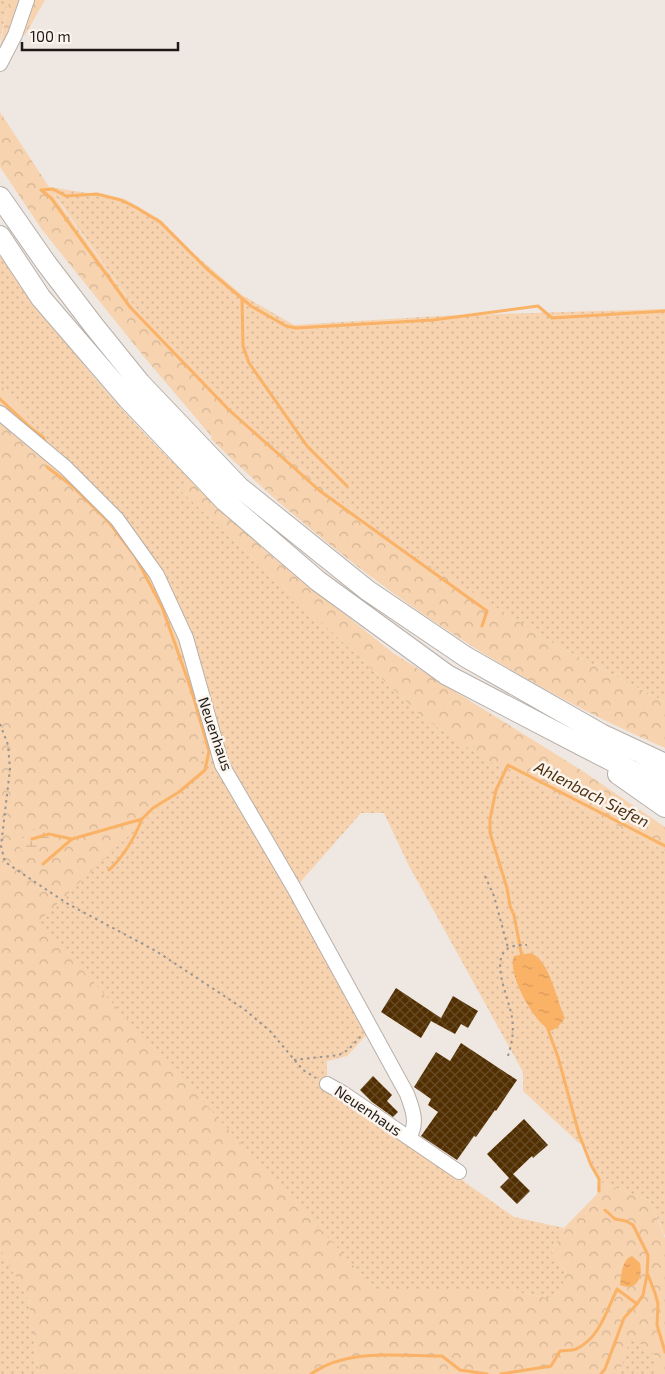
<svg xmlns="http://www.w3.org/2000/svg" width="665" height="1374" viewBox="0 0 665 1374" font-family="'Exo 2',sans-serif">
<defs>
<pattern id="grass-dots" width="8" height="8" patternUnits="userSpaceOnUse" patternTransform="scale(1.25)"><rect width="8" height="8" fill="#f7d3af"/><path d="M2 2h.1M6 6h.1" fill="none" stroke="#d3b596" stroke-width="1.8" stroke-linecap="round"/></pattern>
<pattern id="forest-crowns" width="20" height="18" patternUnits="userSpaceOnUse" patternTransform="scale(1.25)"><rect width="20" height="18" fill="#f7d3af"/><path d="M2 6a3 3 0 1 1 6 0M12 15a3 3 0 1 1 6 0" fill="none" stroke="#d3b596"/></pattern>
<pattern id="wetland-marsh" width="20" height="14" patternUnits="userSpaceOnUse" patternTransform="scale(1.25)"><rect width="20" height="14" fill="#f7d3af"/><path d="M1 5h8M5 5V1M11 12h8M15 12V8" fill="none" stroke="#d3b596"/></pattern>
<pattern id="water-ripples" width="26" height="14" patternUnits="userSpaceOnUse" patternTransform="scale(1.25)"><rect width="26" height="14" fill="#fab267"/><path d="M2 4q2-2 4 0t4 0M15 11q2-2 4 0t4 0" fill="none" stroke="#d69859"/></pattern>
<pattern id="building-cross-hatch" width="8" height="8" patternUnits="userSpaceOnUse" patternTransform="scale(1.25)"><rect width="8" height="8" fill="#522f01"/><path d="M0 0l8 8M0 8l8-8" fill="none" stroke="#674b26"/></pattern>
</defs>
<rect width="100%" height="100%" fill="#efe7e1"/>
<!-- grass -->
<path fill="url(#grass-dots)" d="M0,0H9L0,41Z
M49,187L125,199L161,220L192,252L242,295L294,325L438,316L665,309V702L556,645L385,538L248,425L154,334Z
M0,256C41,312 83,367 130,418C149,439 169,458 189,478L179,489L425,719L487,760L665,851V1236L650,1201L598,1181L586,1147L579,1143L523,1091V1072L408,864L384,813H361L295,888L372,1029L347,1056L327,1061V1084L409,1138L466,1183L514,1217L564,1228L552,1252L566,1272L562,1289L551,1299L513,1291H377L37,922L200,767L143,565L0,383Z
M0,1248L28,1299L39,1374H0Z
M630,1336L654,1354L658,1374H619Z"/>
<!-- forest -->
<path fill="url(#forest-crowns)" d="M9,0H23L7,43L0,47Z
M31,0H45L25,35L19,32Z
M0,112L64,210L154,334L248,425L384,537L556,645L665,702V748C496,675 342,568 211,439L212,437L145,358L43,231L0,167Z
M0,383L143,565L167,608L194,682L204,723L201,767L38,922L377,1291H513L551,1299L562,1289L566,1272L552,1252L564,1228L597,1194L598,1181L650,1201L665,1238V1374H658L654,1354L631,1337L619,1374H39L28,1299L0,1248Z
M189,478L267,552L393,653L581,770L665,827V851L487,760L425,719L179,489Z"/>
<!-- wetland -->
<path fill="url(#wetland-marsh)" d="M32,829L56,831L53,842L25,854L16,843Z"/>
<!-- water -->
<path fill="url(#water-ripples)" d="M531,953C550,961 556,999 565,1018L557,1028L550,1031C546,1027 539,1022 536,1017C526,1004 508,972 514,956Z
M632,1256L640,1263C643,1277 637,1292 620,1285C621,1276 622,1259 632,1256Z"/>
<g fill="none" stroke-linecap="round" stroke-linejoin="round">
<!-- stream -->
<path stroke="#fab267" stroke-width="3" d="M41,190L53,189L66,196L97,194L121,200L137,208L160,222L207,269L251,306L286,326L296,328L433,320L538,306L552,318L665,311
M41,190L51,198L130,307L229,410L320,491L487,611L482,626
M242,299L243,346L249,363L307,446L347,486
M0,399L31,428L43,437L47,445
M32,839L49,834L72,839L142,819L153,808L179,792L205,770L209,751L192,692L162,607L135,556L108,521L71,485L47,467
M43,864L72,839
M109,870C124,856 134,839 142,819
M522,957L514,915L510,906L507,888L490,833V819L496,790L508,765L665,846
M546,1024L558,1057L579,1134L591,1165L599,1179V1191
M648,1275L655,1293L658,1304L657,1325L665,1352
M311,1374C347,1348 400,1356 442,1356L460,1370L487,1374
M501,1374L551,1366L560,1351C565,1350 571,1351 576,1349C599,1339 607,1310 617,1289L637,1304L643,1295L647,1275L648,1255L633,1225L626,1221L615,1219L605,1210
M601,1374L605,1369L624,1318L637,1304"/>
</g>
<!-- building -->
<path fill="url(#building-cross-hatch)" d="M396,988L441,1018L453,996L478,1011L468,1028L461,1024L455,1034L431,1021L421,1038L381,1012Z
M461,1043L517,1080L496,1111L495,1110L476,1137L474,1136L457,1160L421,1136L438,1112L428,1105L431,1099L414,1087L436,1052L450,1061Z
M373,1076L392,1095L387,1101L398,1112L393,1117L372,1102L360,1090Z
M524,1119L548,1145L533,1158L532,1156L509,1178L487,1154Z
M513,1174L530,1191L517,1204L500,1187Z"/>
<g fill="none" stroke-linecap="round" stroke-linejoin="round">
<defs>
<path id="minor" d="M0,64L15,35L27,0
M0,413L65,467L117,519L157,575L186,638L222,765L294,888L407,1094C413,1110 418,1123 409,1138L459,1172
M327,1084L343,1093L409,1138"/>
<path id="highway" d="M0,197L46,263L94,326L140,383L239,487L367,590L466,657L601,734L665,764
M0,236L41,298L128,399L225,501L318,581L447,675L581,745L630,770L665,785
M618,774L665,807"/>
</defs>
<!-- minor casing -->
<use href="#minor" stroke="#b7b0aa" stroke-width="16"/>
<!-- highway casing -->
<use href="#highway" stroke="#b7b0aa" stroke-width="22"/>
<!-- path -->
<path stroke="#9b9591" stroke-width="2" stroke-dasharray="2.5 4" stroke-linecap="butt" d="M0,724L8,745L10,769L1,846L5,862L68,904L156,951L244,1009L270,1031L303,1070L316,1078
M485,876L494,896L508,948
M508,1056C512,1043 514,1031 512,1018C510,1000 487,956 511,947C516,945 522,945 527,945
M294,1060L339,1055L348,1050L361,1036"/>
<!-- minor -->
<use href="#minor" stroke="#fff" stroke-width="14"/>
<!-- highway -->
<use href="#highway" stroke="#fff" stroke-width="20"/>
</g>
<g text-anchor="middle" stroke-width="5" stroke-linejoin="round" paint-order="stroke">
<!-- street labels -->
<g font-size="15" fill="#1d1a18" stroke="#fcf5ee">
<text transform="translate(215 734) rotate(71)" y="5">Neuenhaus</text>
<text transform="translate(368 1111) rotate(34)" y="5">Neuenhaus</text>
</g>
<!-- water labels -->
<g font-size="16" font-style="italic" fill="#4b2f0e" stroke="#fcf5ee">
<text transform="translate(592 794) rotate(27)" y="6">Ahlenbach Siefen</text>
</g>
</g>
<!-- scale -->
<path d="M22 42v8h156v-8" fill="none" stroke="#1d1a18" stroke-width="2.5"/>
<text x="30" y="42" font-size="15" fill="#1d1a18" stroke="#fcf5ee" stroke-width="4" paint-order="stroke">100 m</text>
</svg>
